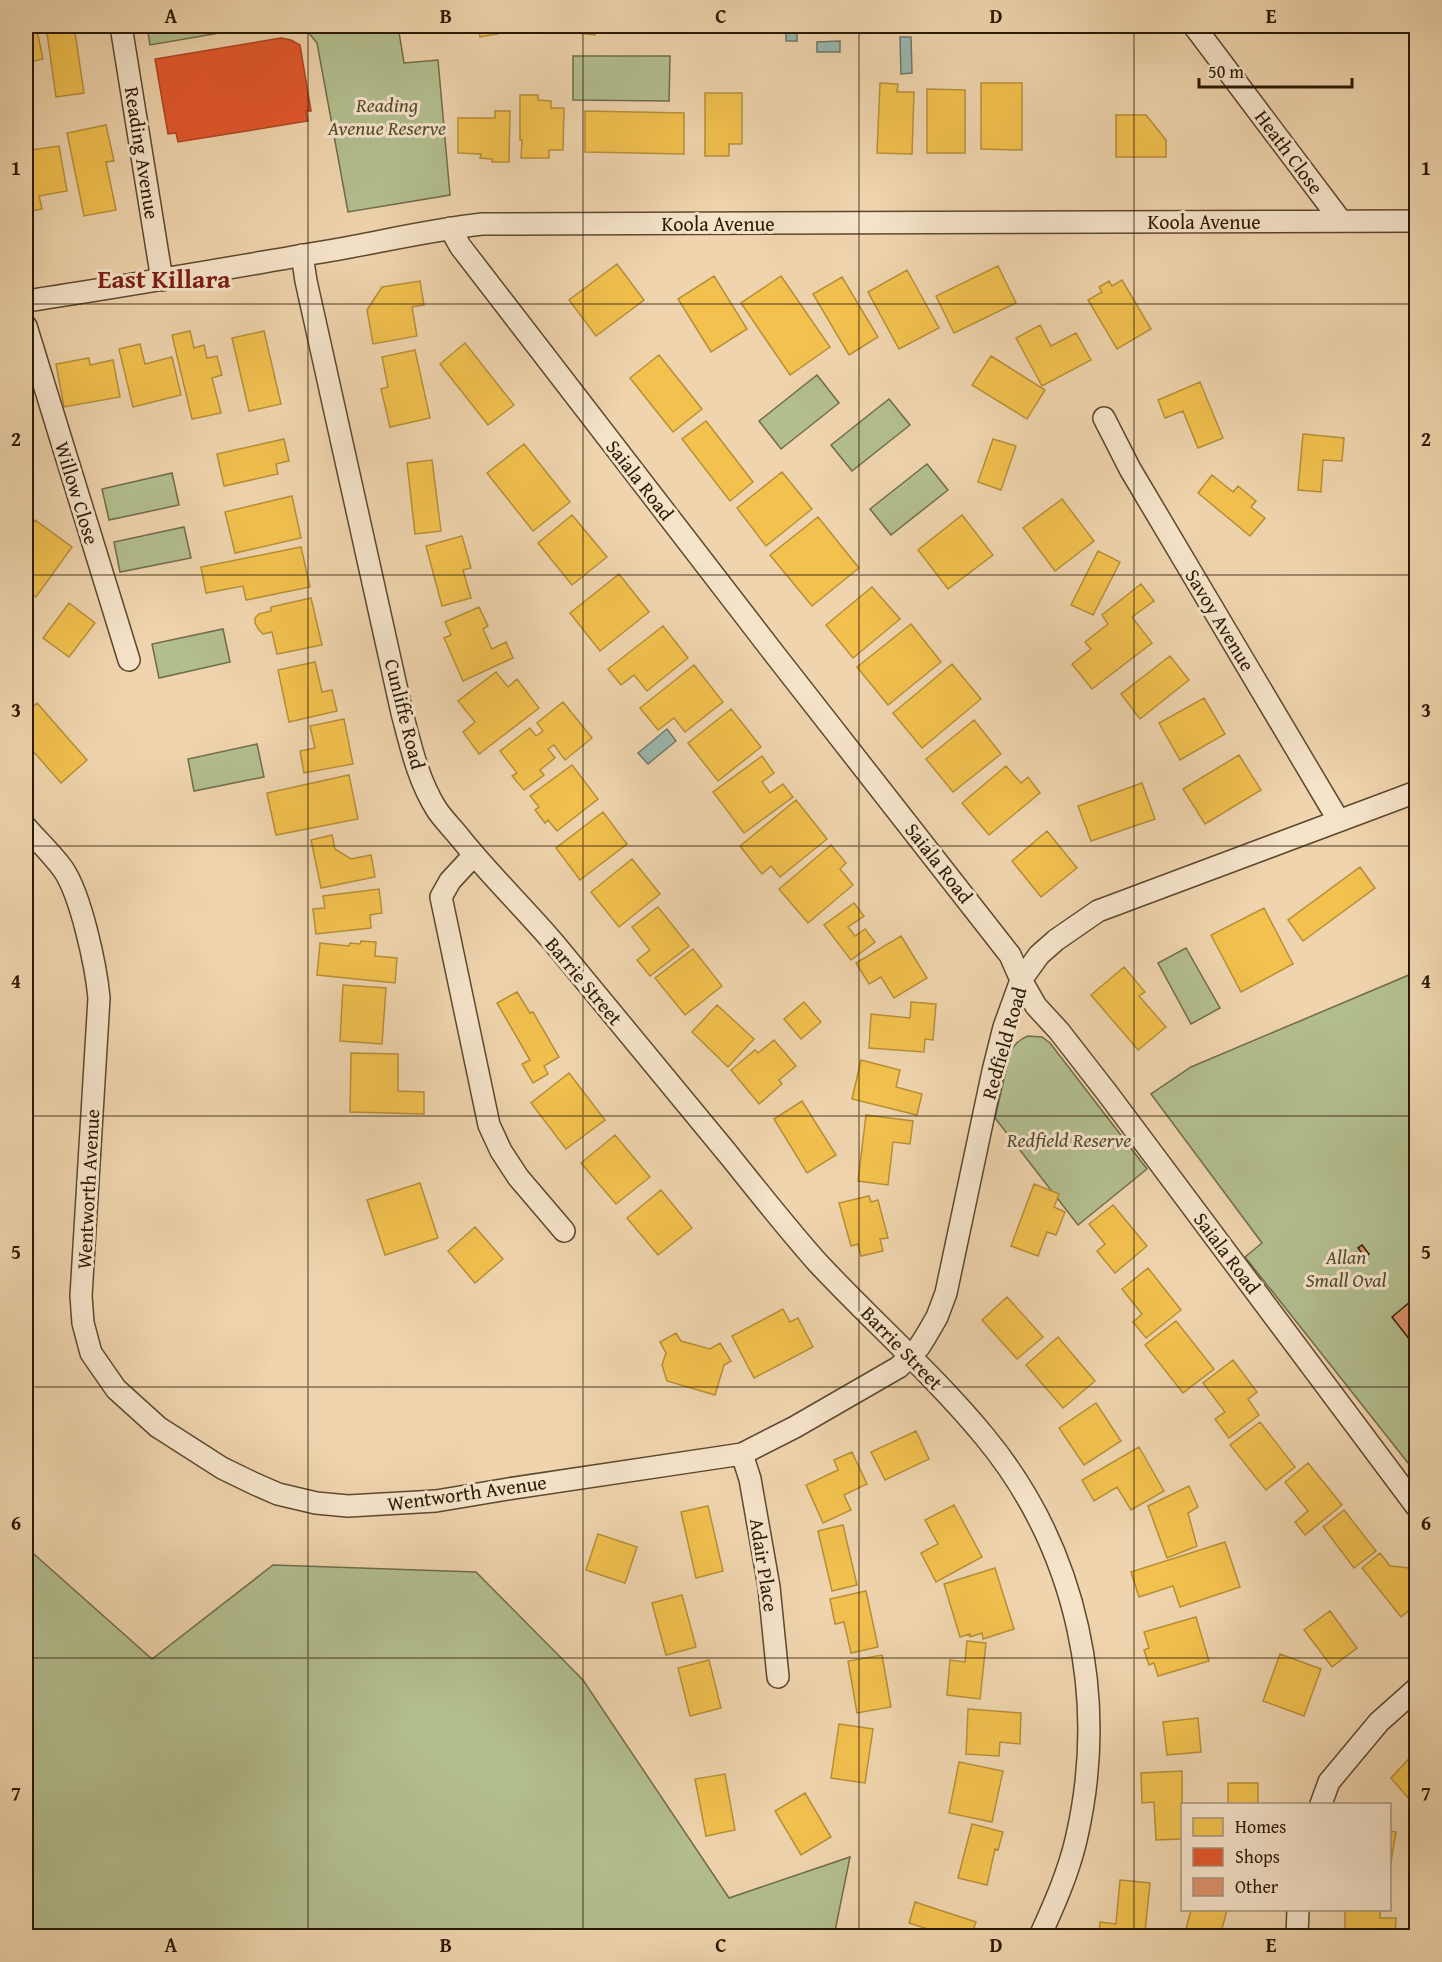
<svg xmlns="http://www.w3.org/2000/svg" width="1442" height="1962" viewBox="0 0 1442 1962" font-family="'Gentium Book Plus',serif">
<rect width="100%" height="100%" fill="#efd4ad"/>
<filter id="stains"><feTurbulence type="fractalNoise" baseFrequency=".00333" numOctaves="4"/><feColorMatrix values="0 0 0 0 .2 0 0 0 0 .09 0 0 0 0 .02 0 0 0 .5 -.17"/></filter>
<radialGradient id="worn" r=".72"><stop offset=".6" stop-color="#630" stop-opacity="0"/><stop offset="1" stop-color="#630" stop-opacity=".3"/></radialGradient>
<!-- green -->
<path fill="#b3be8f" stroke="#706c49" stroke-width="1.5" d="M147,26H260L150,45Z
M299,26H398L404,63L438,60L450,195L348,212L317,43L304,27Z
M573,56H670L669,101L573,100Z
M817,375L839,403L781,449L759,421Z
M889,399L910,425L852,471L831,445Z
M927,464L948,490L891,535L870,509Z
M172,473L179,505L109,520L102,489Z
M184,527L191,558L120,572L114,542Z
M223,629L230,662L159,678L152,644Z
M257,744L264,777L194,791L188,759Z
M1186,948L1220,1008L1191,1024L1158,963Z
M1416,972V1473L1245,1257L1262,1243L1151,1094L1191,1067Z
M1028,1036L1042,1037L1050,1043L1147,1169L1078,1225L995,1118L1010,1053C1014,1045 1018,1040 1028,1036Z
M26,1547L152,1659L273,1565L476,1572L583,1680L729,1898L850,1857L834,1936H26Z"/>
<!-- water -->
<path fill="#9ab7af" stroke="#6e786a" stroke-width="1.5" d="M786,26H797V41H786Z
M900,37H911L912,73L901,74Z
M840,41V52H817V42Z
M667,729L676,741L648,764L638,753Z"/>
<!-- homes -->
<path fill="#f2c14e" stroke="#b78f38" stroke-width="1.5" d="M26,26H36L43,59L26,63Z
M46,26H74L84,93L56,97Z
M478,26H497L498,34L480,37Z
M558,26H596L595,35L557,31Z
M621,26H677V33L621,31Z
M880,83L898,84L897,92H914L912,154L877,153Z
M981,83H1022V150L981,149Z
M927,89L965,90V153H927Z
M705,93H742V144H729V156H705Z
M520,95H538V100L551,101V108H564L563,150H549V158H521L522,140H520Z
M495,111H510L509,162H492V159L480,158L481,154L458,153V118H495Z
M585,111L684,113V154L585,152Z
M1116,115H1146L1166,140V157H1116Z
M106,125L114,161L106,162L116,210L84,216L67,133Z
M26,145H30L31,150L59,146L67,191L39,196L42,209L26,212Z
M617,264L644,300L596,336L569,300Z
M998,266L1016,303L954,333L936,296Z
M907,270L939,328L899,349L868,292Z
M714,276L747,329L711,352L678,299Z
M781,276L830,347L790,375L741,303Z
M842,277L878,337L849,355L813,294Z
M1122,280L1151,329L1117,349L1088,300L1102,292L1099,287L1109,281L1112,286Z
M420,281L424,305L412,307L417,336L373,344L367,310L382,287Z
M1040,325L1051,346L1076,333L1091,360L1042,386L1016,338Z
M190,331L194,348L204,345L207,358L217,356L222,375L212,378L221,413L192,419L172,335Z
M264,331L281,404L249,411L232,338Z
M465,343L514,405L488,425L440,364Z
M140,344L145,364L172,357L181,395L133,407L119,349Z
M415,350L430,418L390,427L381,389L388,387L382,357Z
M659,355L702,409L673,432L630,378Z
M991,356L1045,390L1027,419L972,385Z
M89,358L90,365L113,360L120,397L64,407L56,364Z
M30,360L38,385L26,389V361Z
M1200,382L1223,438L1198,448L1183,411L1165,418L1158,400Z
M706,421L753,482L730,501L682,439Z
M1303,434L1344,438L1342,461L1323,460L1321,492L1298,490Z
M284,439L289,461L276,464L278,474L224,486L217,454Z
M993,439L1016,446L1001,490L978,482Z
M524,444L570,502L533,531L487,473Z
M432,460L441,531L415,534L407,463Z
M782,472L812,509L766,546L737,508Z
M1212,475L1233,492L1238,486L1256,501L1251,507L1265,518L1250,536L1198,493Z
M292,496L301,538L235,553L225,512Z
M1062,499L1094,541L1055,571L1023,528Z
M572,515L607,557L572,585L538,543Z
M962,515L993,555L948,589L918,550Z
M818,517L859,568L812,606L770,555Z
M35,520L72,547L36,597L26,589V534Z
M462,536L471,568L463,570L471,598L442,606L426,546Z
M301,547L310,587L246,600L243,586L206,593L201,567Z
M1098,551L1120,562L1093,615L1071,605Z
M619,574L649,612L600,651L570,613Z
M1141,584L1154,601L1132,617L1152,643L1092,689L1072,664L1091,649L1085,642L1108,624L1102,615Z
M872,587L900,619L853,658L826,625Z
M311,598L322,645L277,654L272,632L263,634L259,630L255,623V618L259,614L271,611V607Z
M69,603L95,623L69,657L43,638Z
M479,607L488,626L483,629L492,649L506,642L513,658L463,681L444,638L451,635L445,622Z
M911,624L941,662L888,705L857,667Z
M663,626L688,658L647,691L634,675L621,685L608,669Z
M1170,656L1189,680L1140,719L1121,694Z
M315,662L322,692L332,690L337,711L289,722L278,670Z
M952,664L981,699L922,748L893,713Z
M694,665L723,702L685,732L674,718L658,730L640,708Z
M496,672L508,687L517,679L539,708L479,754L463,732L475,722L458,701Z
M1204,698L1225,734L1180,760L1159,723Z
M563,702L592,738L565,760L554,745L548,749L555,758L540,770L544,775L524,790L512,776L517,773L500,751L530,728L536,736L543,731L537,723Z
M37,703L87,760L61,783L26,743V713Z
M731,709L761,747L718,781L688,743Z
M344,719L353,764L304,773L300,751L315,748L310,726Z
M974,720L1001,754L953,792L926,759Z
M1239,755L1261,790L1205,824L1183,789Z
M762,756L774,773L762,782L770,793L783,784L793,797L744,833L713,792Z
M572,765L598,799L557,831L548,820L545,823L535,810L539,807L530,796Z
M1006,766L1021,783L1028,777L1040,793L989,835L962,803Z
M349,775L358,819L276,835L267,793Z
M1142,783L1155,819L1091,841L1078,806Z
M796,800L827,839L780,877L771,866L762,874L740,846Z
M603,812L627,844L580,880L556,848Z
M1047,831L1077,868L1041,897L1012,861Z
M332,835L335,849L351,859L371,855L375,877L321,888L311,840Z
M831,845L846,863L840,869L853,885L808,923L779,889Z
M632,859L660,894L619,927L591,892Z
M1360,867L1375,888L1303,941L1288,920Z
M379,889L382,913L370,915L371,928L316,934L313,909L325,908L323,896Z
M854,903L864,916L848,927L855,936L865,929L875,942L851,960L824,925Z
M658,907L689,946L650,976L637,960L650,950L632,927Z
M1264,908L1293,964L1241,992L1211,935Z
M901,936L927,978L894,998L881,977L869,984L856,963Z
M361,941L376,942L375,956L397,958L395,983L317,975L320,943L349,946L350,943L360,944Z
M693,949L722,986L685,1015L655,978Z
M1124,967L1145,992L1139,996L1166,1027L1138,1050L1091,995Z
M343,985L386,988L382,1044L340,1041Z
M517,992L530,1013L533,1012L559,1057L544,1066L548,1074L533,1083L522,1064L530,1060L497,1003Z
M804,1002L821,1022L801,1039L784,1019Z
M911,1002L936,1004L933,1040L925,1039L924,1052L869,1048L871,1014L910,1018Z
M717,1005L754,1039L728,1067L692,1032Z
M774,1040L796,1066L779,1080L782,1084L759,1104L731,1070L755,1050L758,1053Z
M351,1053L398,1054V1091L424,1092V1114L350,1112Z
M861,1060L900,1070L896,1087L922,1094L917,1115L852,1099Z
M569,1073L605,1120L566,1149L531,1103Z
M802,1101L836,1155L807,1173L774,1119Z
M866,1115L913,1121L910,1144L893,1142L888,1185L858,1181Z
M615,1135L650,1177L616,1204L581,1163Z
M420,1183L438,1238L385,1255L367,1200Z
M1034,1184L1059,1194L1054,1207L1065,1212L1056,1235L1047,1232L1038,1256L1011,1246Z
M661,1190L692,1228L658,1255L627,1218Z
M869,1196L871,1202L878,1200L888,1238L880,1239L883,1251L861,1256L858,1244L851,1246L839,1203Z
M1113,1205L1147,1246L1115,1273L1097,1251L1105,1244L1089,1224Z
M475,1227L503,1259L475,1283L448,1251Z
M1148,1268L1181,1310L1146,1338L1133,1322L1142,1314L1122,1289Z
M1007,1297L1043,1337L1017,1359L982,1320Z
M783,1309L790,1322L798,1318L813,1347L754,1378L732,1336Z
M1176,1321L1214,1369L1183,1393L1145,1345Z
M676,1333L681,1341L710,1349L720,1343L731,1361L724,1365L715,1395L667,1381L662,1365L666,1353L660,1342Z
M1058,1337L1095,1381L1063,1408L1026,1365Z
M1233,1360L1257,1392L1248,1399L1259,1415L1229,1438L1215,1419L1225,1412L1203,1383Z
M1096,1403L1121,1441L1084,1465L1059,1428Z
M1260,1422L1295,1467L1266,1490L1230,1445Z
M916,1431L929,1459L885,1480L871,1452Z
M1139,1447L1164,1491L1131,1510L1117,1487L1094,1501L1082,1480Z
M852,1452L867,1484L844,1495L851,1510L823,1523L806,1485L838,1470L834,1460Z
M1308,1463L1342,1505L1305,1535L1295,1522L1308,1511L1285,1482Z
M1189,1486L1198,1507L1188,1513L1197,1546L1167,1558L1148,1506Z
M954,1505L982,1557L936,1582L921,1553L938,1544L925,1520Z
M708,1506L723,1571L696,1578L681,1512Z
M1344,1510L1376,1551L1354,1568L1323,1527Z
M843,1525L857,1585L832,1591L818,1531Z
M598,1534L637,1547L625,1583L586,1570Z
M1225,1542L1240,1587L1180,1607L1173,1586L1139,1597L1131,1572Z
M1380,1553L1390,1566L1410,1568L1416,1576V1605L1401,1617L1362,1568Z
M995,1568L1014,1629L983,1639L982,1633L970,1637V1634L960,1637L944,1584Z
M866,1591L878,1647L851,1653L844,1622L835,1624L830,1599Z
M682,1595L696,1647L666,1655L652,1603Z
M1330,1611L1357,1648L1332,1667L1304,1630Z
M1196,1617L1209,1661L1158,1676L1154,1663L1149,1665L1144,1650L1149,1648L1144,1632Z
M967,1641L986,1643L980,1699L947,1695L950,1660L965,1662Z
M1280,1654L1321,1669L1304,1716L1263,1701Z
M882,1655L891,1707L857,1713L848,1661Z
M709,1660L721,1708L690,1716L678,1668Z
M968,1709L1021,1713L1020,1744L1000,1742L999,1756L966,1754Z
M1198,1718L1201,1752L1167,1755L1163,1722Z
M839,1724L873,1729L865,1783L831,1778Z
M1416,1727V1743L1409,1733Z
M1416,1751V1805L1415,1806L1391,1778Z
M959,1762L1003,1771L992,1822L949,1813Z
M1182,1771V1839L1156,1840L1154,1802L1142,1803L1141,1773Z
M725,1774L735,1830L706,1836L695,1779Z
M1228,1783H1258V1804H1228Z
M805,1793L831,1837L801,1855L775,1811Z
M972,1824L1003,1832L998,1850L995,1849L987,1885L958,1878Z
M1390,1831L1396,1832L1390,1868Z
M1120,1880L1150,1883L1145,1932L1117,1929L1116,1936H1099L1100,1922L1116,1924Z
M915,1902L976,1922L971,1936H933L934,1931L909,1923Z
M1191,1910H1227L1220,1936L1186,1929Z
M1345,1910H1380V1918H1396L1395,1936H1345Z"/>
<!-- shops -->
<path fill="#e4572e" stroke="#ad4421" stroke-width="1.5" d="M281,38L291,40L300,45L311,111H306L308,121L178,142L176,133L168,134L155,59Z"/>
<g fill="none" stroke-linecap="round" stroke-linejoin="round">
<!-- stream -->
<path stroke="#6e786a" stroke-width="6" d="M26,1935V1936"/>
</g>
<!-- building -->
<path fill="#dc916b" stroke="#2c1903" stroke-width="1.5" d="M1362,1245L1369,1254L1365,1257L1358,1248Z
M1411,1301L1416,1308V1335L1410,1340L1392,1317Z"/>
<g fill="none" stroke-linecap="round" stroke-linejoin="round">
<defs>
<path id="minor" d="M121,26L162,280
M1194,26L1341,221
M450,228L460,246L776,656L1010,955L1021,980L1036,1006L1059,1031L1108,1094L1416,1506
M302,255L306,281L402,713C411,747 418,780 437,810C444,820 453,829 461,839C490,875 524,908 554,943C612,1014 670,1084 728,1154C757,1190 786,1227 817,1262C872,1321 934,1375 985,1437C1078,1550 1109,1699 1076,1840C1068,1874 1054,1905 1040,1936
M26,301C127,286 228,268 328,251C380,242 430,230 482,224L1416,221
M26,326L129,660
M1104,418L1130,469L1339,821
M26,827C38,841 52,854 63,869C81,895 96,966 99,998L81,1296L83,1323L91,1353L116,1389L158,1427L222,1468L255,1484L278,1494L316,1503L348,1506L436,1501L508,1489L742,1454L795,1427L899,1367L919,1347L926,1336L937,1317L946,1293L993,1071L1004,1027L1021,980L1039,955L1056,940L1098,911L1416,792
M474,855L450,881L441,897L489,1125L501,1151L518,1177L564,1231
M742,1454L750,1479L769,1587L778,1677
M1321,1804L1329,1782L1379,1722L1416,1689
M1297,1936L1298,1910"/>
</defs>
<!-- minor casing -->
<use href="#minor" stroke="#5d482e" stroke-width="24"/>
<!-- minor -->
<use href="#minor" stroke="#f5e3ca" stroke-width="21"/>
</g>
<!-- grid -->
<path fill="none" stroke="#2c1903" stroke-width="1.5" stroke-opacity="0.55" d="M308,26V1936M583,26V1936M859,26V1936M1134,26V1936M26,304H1416M26,575H1416M26,846H1416M26,1116H1416M26,1387H1416M26,1658H1416"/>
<g text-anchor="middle" stroke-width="6" stroke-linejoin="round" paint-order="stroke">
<!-- park labels -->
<g font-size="20" font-style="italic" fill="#544b2d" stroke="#f5e3ca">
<text x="387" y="112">Reading<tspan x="387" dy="23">Avenue Reserve</tspan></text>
<text x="1069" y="1147">Redfield Reserve</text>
<text x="1346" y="1264">Allan<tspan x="1346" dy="23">Small Oval</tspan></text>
</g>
<!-- street labels -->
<g font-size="20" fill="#2c1903" stroke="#f5e3ca">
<text transform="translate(1289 152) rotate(53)" y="7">Heath Close</text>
<text transform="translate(142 153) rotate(81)" y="7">Reading Avenue</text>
<text x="1204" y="229">Koola Avenue</text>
<text x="718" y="231">Koola Avenue</text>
<text transform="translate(640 480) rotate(52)" y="7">Saiala Road</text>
<text transform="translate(77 493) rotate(73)" y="7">Willow Close</text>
<text transform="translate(1220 620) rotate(59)" y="7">Savoy Avenue</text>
<text transform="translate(405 714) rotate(76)" y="7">Cunliffe Road</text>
<text transform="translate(939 863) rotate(52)" y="7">Saiala Road</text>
<text transform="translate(584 981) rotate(50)" y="7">Barrie Street</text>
<text transform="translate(1004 1043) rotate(-74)" y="7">Redfield Road</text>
<text transform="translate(88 1189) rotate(-87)" y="7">Wentworth Avenue</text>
<text transform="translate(1227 1253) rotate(53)" y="7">Saiala Road</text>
<text transform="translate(902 1348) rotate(46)" y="7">Barrie Street</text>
<text transform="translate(467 1493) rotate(-8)" y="7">Wentworth Avenue</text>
<text transform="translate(764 1565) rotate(81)" y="7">Adair Place</text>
</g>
<!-- district labels -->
<g font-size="26" font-weight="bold" fill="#7a1f14" stroke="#f5e3ca">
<text x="164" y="288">East Killara</text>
</g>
</g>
<!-- margin -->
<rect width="1442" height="1962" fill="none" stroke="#efd4ad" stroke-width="66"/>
<!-- legend -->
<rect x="1181" y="1803" width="210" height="108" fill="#f5e3ca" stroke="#a5927a" stroke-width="1.5"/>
<rect x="1193" y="1818" width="30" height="18" fill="#f2c14e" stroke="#a5927a" stroke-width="1.5"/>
<text x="1235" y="1833" font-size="18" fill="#2c1903">Homes</text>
<rect x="1193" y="1848" width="30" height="18" fill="#e4572e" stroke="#a5927a" stroke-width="1.5"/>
<text x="1235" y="1863" font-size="18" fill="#2c1903">Shops</text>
<rect x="1193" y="1878" width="30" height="18" fill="#dc916b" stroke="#a5927a" stroke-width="1.5"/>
<text x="1235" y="1893" font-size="18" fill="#2c1903">Other</text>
<!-- scale -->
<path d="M1199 78v9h153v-9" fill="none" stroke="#2c1903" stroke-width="3"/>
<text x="1208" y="78" font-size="18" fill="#2c1903" stroke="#f5e3ca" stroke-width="4.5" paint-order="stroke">50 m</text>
<rect x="33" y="33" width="1376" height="1896" fill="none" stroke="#2c1903" stroke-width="2"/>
<g font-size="20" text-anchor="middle" font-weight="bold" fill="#2c1903">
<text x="171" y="23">A</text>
<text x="446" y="23">B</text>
<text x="721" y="23">C</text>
<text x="996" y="23">D</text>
<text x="1271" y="23">E</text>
<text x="16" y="175">1</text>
<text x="1426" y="175">1</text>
<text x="16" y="446">2</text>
<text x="1426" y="446">2</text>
<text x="16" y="717">3</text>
<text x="1426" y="717">3</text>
<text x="16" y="988">4</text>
<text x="1426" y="988">4</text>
<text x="16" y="1259">5</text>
<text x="1426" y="1259">5</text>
<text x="16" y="1530">6</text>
<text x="1426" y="1530">6</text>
<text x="16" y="1800">7</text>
<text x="1426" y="1800">7</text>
<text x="171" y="1952">A</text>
<text x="446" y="1952">B</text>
<text x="721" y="1952">C</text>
<text x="996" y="1952">D</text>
<text x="1271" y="1952">E</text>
</g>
<rect width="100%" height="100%" filter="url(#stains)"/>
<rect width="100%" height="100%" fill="url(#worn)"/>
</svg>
